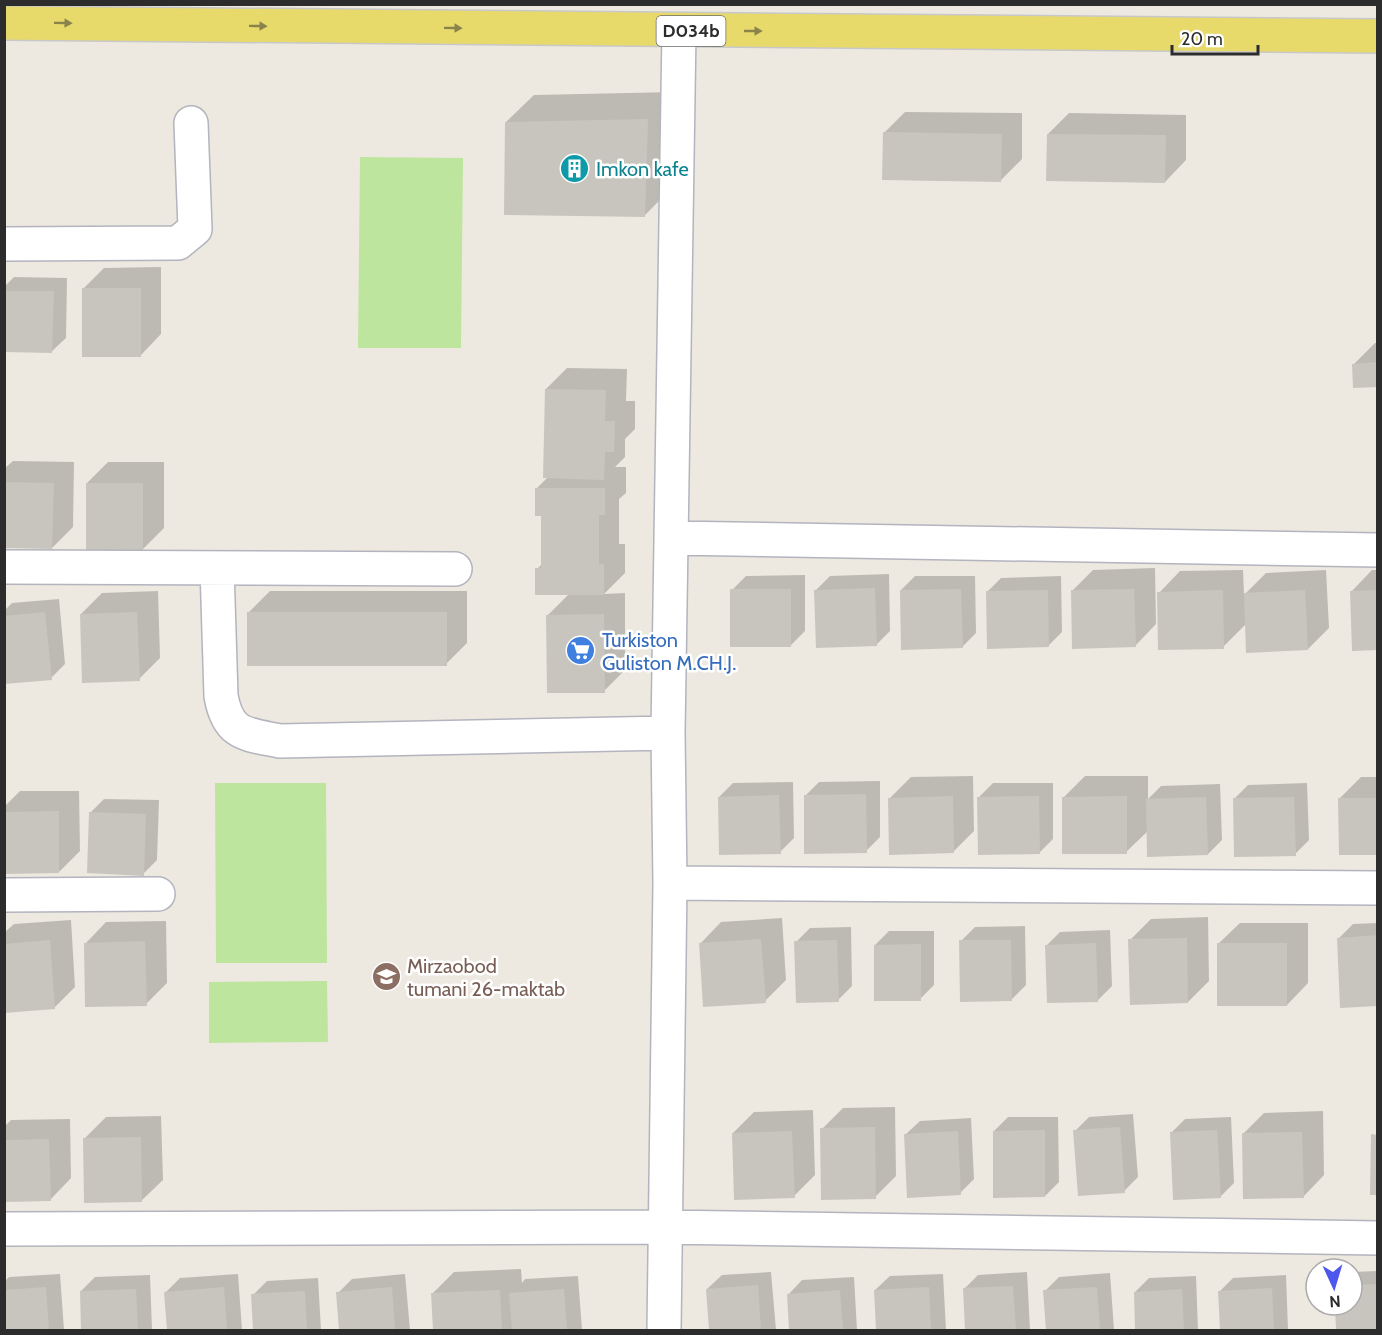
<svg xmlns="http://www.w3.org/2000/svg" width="1382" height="1335" viewBox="0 0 1382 1335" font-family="Cabin,sans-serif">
<rect width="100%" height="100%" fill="#ede9e0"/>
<!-- pitch -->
<path fill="#bde59d" d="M360,157L463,158L461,348H358Z
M215,783H326L327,963H216Z
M327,981L328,1042L209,1043V982Z"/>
<!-- shadow -->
<path fill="#0003" d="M675,92L672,188L644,216L506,122L534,95Z
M905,112L1022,113V159L1001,180L884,133Z
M1069,113L1186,115V160L1165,182L1048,134Z
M161,267V334L140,356L83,289L104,268Z
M14,277L67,278L66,338L51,352L4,351V287Z
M1375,343H1378V386L1354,364Z
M567,368L627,369L626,401H635V429L625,439V457L615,467H626V493L619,499V544H625V573L604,594L625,593V670L604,691L548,615L569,594L537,569L543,563V515L537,488L548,477L546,389Z
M13,461L74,462L73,527L52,548L4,547V469Z
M108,462H164V528L143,549L87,483Z
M1155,568L1156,624L1135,646L1072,591L1093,570Z
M1243,570L1244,595L1266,573L1326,570L1329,628L1308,649L1246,624L1223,647L1159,593L1180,571Z
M1372,570H1378V648L1351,592Z
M889,574L890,631L876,645L816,590L830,576Z
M805,575V631L791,645L732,590L746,576Z
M915,576H975L976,633L962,647L901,590Z
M1061,576L1062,632L1048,646L987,592L1001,578Z
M158,591L160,658L139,679L81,614L102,593Z
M270,591H467V643L446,664L249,612Z
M59,599L65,664L51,678L4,683V611L12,603Z
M973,776L974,831L953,852L890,798L911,777Z
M1085,776H1148V799L1161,786L1220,784L1222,840L1208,854L1148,831L1126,852L1064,797Z
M1361,777H1378V853L1340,798Z
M880,781V837L866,851L805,796L819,782Z
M793,782L794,838L780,852L719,797L733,783Z
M993,783H1053V839L1039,853L979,797Z
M1307,783L1309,840L1295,854L1234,799L1248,785Z
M20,791H79L80,851L59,872H4V807Z
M104,799L159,800L157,860L143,874L90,813Z
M1208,917L1209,981L1188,1002L1130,940L1151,919Z
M782,918L786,980L765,1001L700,944L721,922Z
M71,920L75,987L54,1008L4,1011V933L14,924Z
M166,921L167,983L146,1004L85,944L106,922Z
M1240,923H1308V983L1287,1005L1218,944Z
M1378,923V1004L1339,938L1353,924Z
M1025,926L1026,985L1012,999L961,941L975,927Z
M851,927L852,986L838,1000L796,942L810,928Z
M1110,930L1112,986L1098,1000L1046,946L1060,932Z
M889,931H934V985L920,999L875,945Z
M895,1107L896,1176L875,1197L822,1129L843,1108Z
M813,1110L815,1175L794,1196L733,1133L754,1112Z
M1323,1111L1324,1175L1303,1197L1243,1134L1264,1113Z
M1133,1114L1138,1177L1124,1191L1075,1131L1089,1117Z
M161,1116L163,1180L141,1201L85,1138L106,1117Z
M1008,1117H1058L1059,1182L1045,1196L994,1131Z
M1231,1117L1234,1183L1220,1197L1171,1133L1185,1119Z
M971,1118L974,1179L960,1193L905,1135L920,1121Z
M70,1119L71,1178L50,1200L4,1201V1127L11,1120Z
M521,1269L522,1283L525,1279L578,1276L582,1330H434L433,1293L454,1272Z
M1378,1271V1330H1337L1336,1305H1352V1272Z
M771,1272L776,1330H710L707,1289L722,1275Z
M1027,1272L1030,1330H967L964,1289L978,1275Z
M1110,1273L1114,1330H1047L1045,1291L1059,1277Z
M60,1274L64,1330H4V1282L9,1277Z
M238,1274L242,1330H168L166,1292L180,1278Z
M405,1274L410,1330H341L338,1293L352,1279Z
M943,1274L946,1330H877L875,1290L890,1276Z
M150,1275L152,1330H83L81,1291L95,1277Z
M1286,1275L1288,1330H1221L1219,1292L1233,1278Z
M1196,1276L1198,1330H1137L1135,1292L1149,1278Z
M854,1277L857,1330H791L788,1295L802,1280Z
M318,1278L321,1330H255L253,1295L267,1281Z"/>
<!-- building -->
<path fill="#c8c5bf" d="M648,119L645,217L504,215L505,122Z
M883,132L1002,134L1001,182L882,180Z
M1047,134L1166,135L1165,183L1046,181Z
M82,288H141V357H82Z
M4,291H54L52,353L4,352Z
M1378,362V387L1353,388L1352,364Z
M545,389L606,390L605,421H615L614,452H605L604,480L543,478Z
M4,482L54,483L52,549L4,548Z
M86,483H143V551H86Z
M535,488H605V515H599V564H604V595H535V568H541V516H535Z
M875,588L877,646L816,648L814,590Z
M730,589H791V647H730Z
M961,589L963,648L901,650L900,590Z
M1134,589L1136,647L1072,649L1071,590Z
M1048,590L1049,647L987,649L986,591Z
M1223,590L1224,649L1158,650L1157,592Z
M1305,590L1308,650L1246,653L1244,593Z
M1378,590V650L1352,651L1350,591Z
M45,612L52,680L4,684V616Z
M137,612L140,681L82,683L80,614Z
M247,612H447V666H247Z
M604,614L605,693H547L546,615Z
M866,794L867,853L804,854V795Z
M779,795L781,854L719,855L718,797Z
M953,796L954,853L889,855L888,798Z
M1039,796L1040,854L978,855L977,797Z
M1127,796V854H1062V797Z
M1206,797L1208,855L1147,857L1146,799Z
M1294,797L1296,856L1234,857L1233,798Z
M1338,798H1378V855H1339Z
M59,811V873L4,874V812Z
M89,812L146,814L144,876L87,873Z
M1378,935V1006L1340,1008L1337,938Z
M1187,938L1188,1003L1130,1005L1128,939Z
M761,939L766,1003L703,1007L699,943Z
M50,940L55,1009L4,1013V944Z
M837,940L839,1002L796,1003L794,941Z
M959,940H1011L1012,1001L960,1002Z
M145,941L147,1006L85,1007L84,943Z
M1096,943L1098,1002L1047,1003L1045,945Z
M1217,943H1287V1006H1217Z
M921,944V1001H874V945Z
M875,1127L876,1199L821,1200L820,1128Z
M1120,1127L1125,1193L1078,1196L1073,1130Z
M1045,1130V1197L993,1198V1131Z
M1217,1130L1221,1198L1173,1200L1170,1132Z
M792,1131L795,1198L734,1200L732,1133Z
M958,1131L961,1195L907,1198L904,1134Z
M1302,1132L1304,1198L1243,1199L1242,1133Z
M1371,1134L1378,1135V1195H1370Z
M141,1137L142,1202L84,1203L83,1138Z
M49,1139L51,1201L4,1202V1140Z
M1378,1284V1330H1336L1335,1305H1352V1285Z
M758,1285L761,1330H709L706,1289Z
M1013,1286L1016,1330H965L963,1288Z
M46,1287L49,1330H4V1290Z
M224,1287L227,1330H167L164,1292Z
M392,1287L395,1330H339L336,1292Z
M929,1287L931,1330H876L874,1290Z
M1097,1287L1100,1330H1046L1043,1290Z
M1272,1288L1274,1330H1220L1218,1291Z
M136,1289L138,1330H81L80,1291Z
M564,1289L567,1330H512L509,1293Z
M1182,1289L1184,1330H1135L1134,1292Z
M500,1290L502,1330H433L431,1293Z
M840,1290L843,1330H789L787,1294Z
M305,1291L307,1330H253L251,1294Z"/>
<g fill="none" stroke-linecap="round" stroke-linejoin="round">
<defs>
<path id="minor" d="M4,244L178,243L195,229L191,123
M672,538L1378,550
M4,567L455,569
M217,568L221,696C228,735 245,734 280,741L668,733
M670,883L1378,888
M4,895L158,894
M4,1229L664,1227L1378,1238
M664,1330L670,883L668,733L679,31"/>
<path id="major" d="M4,23L1378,36"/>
</defs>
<!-- minor casing -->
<use href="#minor" stroke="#b3b4be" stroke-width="36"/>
<!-- major casing -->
<use href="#major" stroke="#c8c8c8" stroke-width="36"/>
<!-- minor -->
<use href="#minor" stroke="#fff" stroke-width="33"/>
<!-- major -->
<use href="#major" stroke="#e7da6b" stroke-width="33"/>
</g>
<!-- one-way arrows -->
<defs><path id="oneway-solid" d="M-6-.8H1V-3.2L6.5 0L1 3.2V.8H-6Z" transform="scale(1.5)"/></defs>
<g fill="#8a834c">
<use href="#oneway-solid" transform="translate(63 23) rotate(1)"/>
<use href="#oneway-solid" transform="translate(258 26) rotate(1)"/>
<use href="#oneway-solid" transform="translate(453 28) rotate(1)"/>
<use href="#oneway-solid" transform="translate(753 31)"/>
</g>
<!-- icons -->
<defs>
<symbol id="building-disc" viewBox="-11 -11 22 22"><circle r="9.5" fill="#0f9aa8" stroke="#fff"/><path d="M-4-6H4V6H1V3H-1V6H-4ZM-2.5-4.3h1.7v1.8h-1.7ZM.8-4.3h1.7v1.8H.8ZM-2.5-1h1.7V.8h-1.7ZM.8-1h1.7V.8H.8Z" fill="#fff"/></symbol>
<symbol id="supermarket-disc" viewBox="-11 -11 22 22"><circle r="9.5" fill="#3f7fe0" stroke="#fff"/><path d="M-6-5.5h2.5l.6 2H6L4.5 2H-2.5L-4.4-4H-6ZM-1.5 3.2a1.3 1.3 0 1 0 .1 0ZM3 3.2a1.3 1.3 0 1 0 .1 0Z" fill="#fff"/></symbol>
<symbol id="school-disc" viewBox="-11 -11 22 22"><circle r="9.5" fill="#8d6e63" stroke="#fff"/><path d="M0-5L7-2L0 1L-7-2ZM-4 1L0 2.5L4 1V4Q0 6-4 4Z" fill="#fff"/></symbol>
</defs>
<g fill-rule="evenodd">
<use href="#building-disc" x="558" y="152" width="33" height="33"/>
<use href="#supermarket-disc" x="564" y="634" width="33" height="33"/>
<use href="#school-disc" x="370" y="960" width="33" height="33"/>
</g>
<g text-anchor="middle" stroke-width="5" stroke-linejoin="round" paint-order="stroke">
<!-- shield labels -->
<rect fill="#fff" stroke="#6b6b6b" stroke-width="1.5" x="656.5" y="16" width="69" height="30" rx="4.5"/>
<g font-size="18" font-weight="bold" fill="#2c2c2c">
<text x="691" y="37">D034b</text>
</g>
<!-- culture labels -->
<g font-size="20" fill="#0d838f" stroke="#fff" text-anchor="start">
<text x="596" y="176">Imkon kafe</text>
</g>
<!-- shop labels -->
<g font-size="20" fill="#366cbe" stroke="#fff" text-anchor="start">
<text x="602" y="647">Turkiston<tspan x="602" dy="23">Guliston M.CH.J.</tspan></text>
</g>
<!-- education labels -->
<g font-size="20" fill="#785e54" stroke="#fff" text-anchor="start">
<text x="407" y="973">Mirzaobod<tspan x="407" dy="23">tumani 26-maktab</tspan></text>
</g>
</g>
<!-- border -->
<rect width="1382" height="1335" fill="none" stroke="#2c2c2c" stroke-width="12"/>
<!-- north arrow -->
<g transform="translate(1334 1287) rotate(176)"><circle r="28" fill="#ffffff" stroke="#ababab" stroke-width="1.5"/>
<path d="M0-4.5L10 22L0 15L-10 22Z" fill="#4d56ed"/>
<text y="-9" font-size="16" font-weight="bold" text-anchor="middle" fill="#2c2c2c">N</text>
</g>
<!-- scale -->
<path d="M1172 45v9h86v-9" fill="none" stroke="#2c2c2c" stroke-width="3"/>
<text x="1181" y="45" font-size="18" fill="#2c2c2c" stroke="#ffffff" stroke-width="4.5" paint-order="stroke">20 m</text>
</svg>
